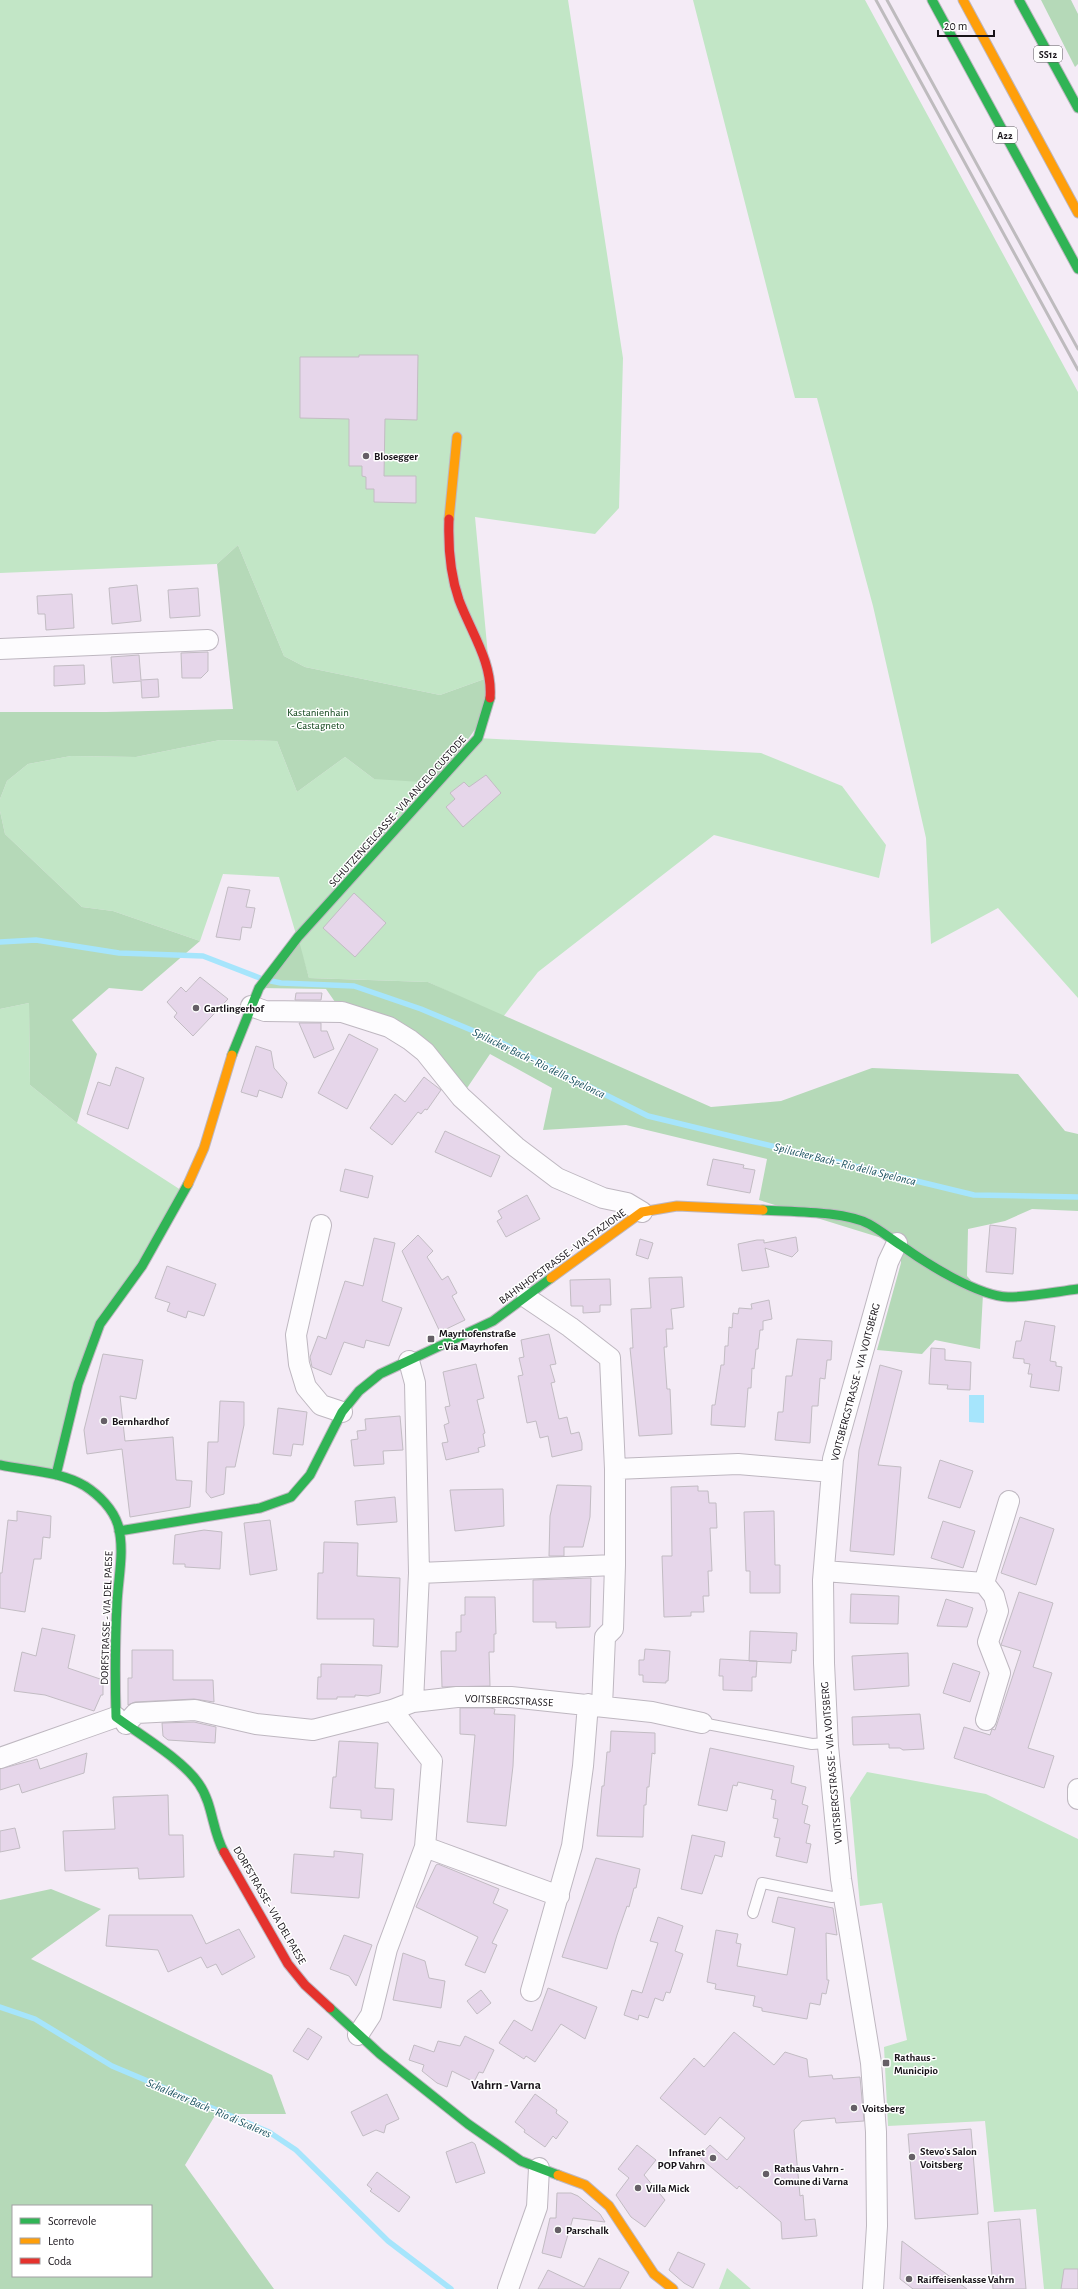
<svg xmlns="http://www.w3.org/2000/svg" width="1078" height="2289" viewBox="0 0 1078 2289" font-family="'Alegreya Sans',sans-serif">
<rect width="100%" height="100%" fill="#f4ebf6"/>
<!-- green -->
<path fill="#c2e6c6" d="M0,0H568L623,358L619,508L595,534L475,517L490,677L440,695L305,667L284,656L238,545L217,564L0,573Z
M693,0H865L1078,392V998L998,908L931,944L926,838L873,606L817,398H795Z
M478,738L761,753L842,786L886,845L879,878L714,835L538,972L503,1017L428,982L309,978L279,877L223,874L200,941L113,911L82,907L5,834L0,811V799L7,781L28,764L71,756L136,757L220,740L277,741L297,792L345,757L374,779Z
M29,1003L30,1085L77,1123L184,1192L100,1324L56,1475L0,1469V1009Z
M867,1772L986,1794L1078,1839V2282L1072,2277L1061,2289H1044L1036,2209L994,2212L985,2121L888,2126L884,2047L907,2040L882,1903L860,1906L850,1798Z
M727,2268L751,2289H719Z"/>
<!-- forest -->
<path fill="#b5d9b8" fill-rule="evenodd" d="M1041,0H1071L1078,14V64L1075,67Z
M238,545L284,656L305,667L440,695L490,677L488,711L437,783L374,779L345,757L297,792L277,741L220,740L136,757L71,756L28,764L7,781L0,799V712H106L233,709L217,564Z
M0,811L5,834L82,907L113,911L200,941L142,991L109,988L72,1020L97,1054L77,1123L30,1085L29,1003L0,1009Z
M298,937L309,978L428,982L711,1107L781,1101L872,1068L1018,1074L1065,1131L1078,1134V1211L1032,1209L1005,1221L968,1229L967,1276L983,1294L980,1349L935,1340L922,1354L877,1350L901,1263V1244L759,1200L767,1159L626,1125L543,1130L552,1088L490,1054L461,1097L425,1052L342,1012L326,989L259,988Z
M51,1889L101,1909L31,1959L272,2075L286,2114H216L185,2165L274,2289H0V1900ZM13,2206H151V2276H13Z"/>
<!-- water -->
<path fill="#a6e5fc" d="M969,1395H984V1423L969,1422Z"/>
<g fill="none" stroke-linecap="round" stroke-linejoin="round">
<!-- stream -->
<path stroke="#a6e5fc" stroke-width="5.5" d="M0,942L36,940L119,953L203,956L260,978
M271,981L281,983L354,986L421,1009L500,1042L648,1116L974,1195L1078,1197
M0,2007L35,2019L112,2066L269,2132L296,2150L388,2241L451,2289"/>
</g>
<!-- building -->
<path fill="#e6d6ea" stroke="#c2bcc3" d="M359,355H418L417,420L385,419L384,476H416V503L374,502V489H366V477L362,476V466H349V419L300,418V357H359Z
M137,585L141,621L112,624L109,588Z
M198,588L200,616L170,618L168,590Z
M72,594L74,628L46,630L45,614H38L37,596Z
M208,652V671L201,678H182L181,653Z
M139,655L141,680L158,679L159,697L142,698L141,681L113,683L111,657Z
M84,665L85,684L54,686V666Z
M486,775L501,793L463,827L446,807L455,799L450,793L464,782L469,787Z
M228,887L250,890L246,907L255,908L251,928L242,927L240,940L216,937Z
M354,893L386,923L355,957L323,928Z
M200,977L228,999L193,1036L174,1017L177,1013L167,1002L181,987L186,992Z
M296,993H322L321,1000H295Z
M299,1023H321V1031H327L334,1049L314,1058Z
M349,1034L378,1049L347,1109L318,1093Z
M256,1046L271,1051L274,1068L287,1083L282,1098L259,1090L257,1097L241,1092Z
M116,1067L144,1078L128,1129L87,1114L98,1082L110,1086Z
M424,1077L441,1090L427,1110L425,1109L421,1114L418,1112L392,1145L370,1128L395,1094L405,1102Z
M445,1131L500,1156L491,1177L435,1152Z
M713,1159L744,1165L743,1168L755,1170L750,1193L707,1185Z
M345,1169L373,1176L368,1198L340,1191Z
M527,1195L540,1219L506,1237L497,1221L502,1218L498,1211Z
M990,1225L1016,1228L1013,1274L986,1272Z
M418,1235L433,1251L427,1257L442,1280L448,1276L457,1293L452,1296L465,1320L440,1332L402,1251Z
M796,1237L798,1251L792,1257L765,1248L769,1267L742,1271L738,1244L757,1240H764V1243Z
M374,1238L395,1243L382,1301L402,1308L389,1346L366,1340L364,1348L344,1342L331,1375L312,1367L310,1357L318,1336L326,1339L345,1281L363,1286Z
M640,1239L653,1243L648,1259L636,1255Z
M167,1266L216,1284L204,1316L188,1311L186,1318L167,1311L170,1303L155,1298Z
M682,1277L684,1307L671,1309L673,1329H666L667,1347H664L667,1389H670L672,1434L639,1436L630,1348H633L631,1309L651,1308L649,1278Z
M610,1279L611,1305H600V1312L583,1313V1306H571L570,1280Z
M769,1300L772,1319L763,1321V1330H760L758,1349H756L754,1369L752,1368L751,1388H748L745,1427L711,1425L712,1405H715L721,1365H724L725,1346H728L729,1327L732,1328L733,1313L738,1314L739,1308L752,1309L751,1304Z
M1025,1321L1055,1326L1050,1361L1056,1362V1366L1062,1367L1059,1391L1030,1387L1032,1374H1028L1030,1364L1024,1363V1359L1013,1358L1016,1341H1021Z
M549,1334L556,1364L550,1365L555,1382L551,1383L559,1419L567,1417L571,1434L579,1432L582,1443V1450L552,1457L548,1436L540,1438L536,1421L527,1423L518,1376L523,1375L519,1358L524,1357L521,1340Z
M797,1339L832,1341L831,1360H827L825,1379L820,1378L818,1406H812L810,1443L775,1440L778,1412H783L786,1376H792Z
M931,1348L945,1349V1360L971,1362L970,1390L947,1389L948,1385L929,1384Z
M103,1354L143,1360L136,1399L120,1396L125,1441L173,1437L176,1480L192,1481L190,1507L130,1517L122,1449L87,1454L84,1430Z
M476,1364L484,1398L477,1400L485,1433L483,1434L485,1446L478,1448L479,1452L446,1460L442,1443L448,1442L444,1425L449,1423L445,1407L450,1406L443,1372Z
M880,1365L902,1371L878,1465L901,1467L894,1555L850,1551L859,1450Z
M220,1401L244,1402V1425L235,1467H226L224,1494L211,1498L206,1492L208,1442H218Z
M278,1408L307,1412L303,1445L293,1444L291,1456L273,1454Z
M400,1416L403,1450L383,1451L384,1464L354,1466L351,1440L358,1439L357,1431L366,1430L365,1419Z
M940,1460L973,1471L960,1508L928,1498Z
M557,1485L591,1486L590,1517L583,1547H564V1556H549L550,1516Z
M698,1486V1491H708L709,1503H716L717,1528H710L712,1571H708L709,1596H703L704,1612H691V1616L664,1617L662,1556H672L671,1487Z
M503,1489L504,1526L455,1531L450,1490Z
M395,1497L397,1522L357,1525L355,1501Z
M17,1511L51,1516L50,1538L43,1537L41,1559H34L25,1612L0,1608V1573H2L8,1520L17,1521Z
M774,1511L775,1565H780V1593H750V1571H746L744,1512Z
M1020,1517L1054,1529L1036,1585L1001,1573Z
M270,1520L277,1570L250,1575L244,1523Z
M943,1521L975,1531L963,1568L931,1558Z
M204,1530L222,1532L220,1569L185,1567V1564H173L175,1535Z
M324,1542L358,1543L357,1576L400,1578L398,1647L373,1646L374,1619H317L318,1573H323Z
M591,1578L590,1627L556,1628V1622H533V1580Z
M1019,1592L1053,1603L1033,1667L1052,1673L1028,1748L1054,1756L1044,1788L954,1758L964,1727L990,1735L992,1729L995,1730L1021,1651L1001,1645Z
M851,1594L899,1596L898,1624L850,1623Z
M465,1597H495L496,1634H494V1652H489L490,1686L442,1687L441,1651H456V1632H461V1615H465Z
M946,1599L973,1608L967,1627L937,1626Z
M42,1628L75,1635L68,1668L103,1680V1695H101L94,1711L45,1695L14,1691L22,1652L36,1656Z
M750,1631L797,1633L796,1651L792,1650L791,1663L749,1661Z
M645,1649L670,1651L668,1681H666V1683L643,1682V1675H639V1660H644Z
M132,1650H173V1680H213L214,1702L194,1699L135,1702L128,1705V1678H132Z
M908,1653L909,1686L854,1690L852,1656Z
M720,1659L757,1661L756,1677H752V1691L723,1690V1676H719Z
M953,1663L980,1672L970,1702L943,1693Z
M321,1664L382,1665L380,1693L368,1696L355,1695V1697H337V1699H317L318,1677H321Z
M460,1708H490L495,1709L494,1714L515,1715L513,1766L506,1826L467,1822L475,1735L460,1734Z
M920,1714L924,1749L903,1750L900,1748H889V1744L853,1745L852,1717Z
M194,1722L216,1727L215,1743L168,1740L163,1736L162,1723Z
M611,1731L655,1733V1754L652,1753L649,1787H647L646,1805H644L643,1837L597,1836L602,1786H604L607,1752H610Z
M339,1741L378,1743L375,1788L394,1789L392,1820L361,1818V1810L330,1808L333,1777H336Z
M710,1748L794,1766L791,1783L806,1787L802,1804L808,1806L804,1823L810,1825L806,1843L811,1844L807,1863L776,1856L780,1838L774,1837L778,1819L773,1818L776,1800L771,1799L773,1790L738,1782L737,1786L733,1785L727,1811L698,1805Z
M87,1753L84,1773L22,1793L19,1784L0,1790V1769L37,1759L40,1769Z
M168,1795L169,1835H183L184,1877L139,1879L138,1868L65,1871L63,1831L115,1829L113,1797Z
M15,1828L20,1848L0,1852V1831Z
M692,1835L725,1842L722,1857L715,1855L702,1894L681,1889Z
M334,1851L363,1854L359,1898L291,1893L294,1854L334,1857Z
M596,1858L640,1869L636,1888H634L629,1907L627,1906L617,1935L607,1969L562,1957Z
M438,1864L499,1889L493,1903L508,1910L492,1943L497,1945L485,1973L465,1965L478,1937L416,1907L436,1865Z
M778,1897L833,1908L837,1935L826,1933L827,1980H829L826,1994L822,1993L820,2005L810,2003L807,2019L762,2011V2008L753,2006L755,1996L715,1989L716,1984L707,1982L716,1930L738,1934L736,1943L741,1944L737,1966L787,1975L795,1928L772,1922Z
M109,1915H192L206,1944L239,1929L255,1957L222,1975L216,1964L207,1968L201,1957L168,1972L158,1950L106,1946Z
M658,1917L683,1926L675,1951L683,1954L670,1993L666,1992L663,2001L655,1998L648,2018L639,2015L638,2020L624,2015L632,1990L642,1993L658,1943L650,1941Z
M344,1935L372,1945L356,1986L349,1976L330,1969Z
M403,1953L425,1961L429,1978L445,1981L441,2008L393,2000Z
M548,1988L597,2007L585,2039L561,2024L535,2062L526,2056L524,2059L499,2043L514,2020L532,2031Z
M481,1990L491,2003L477,2014L467,2001Z
M308,2028L322,2037L308,2060L293,2051Z
M734,2032L774,2065L785,2052L807,2059L809,2077L832,2075L833,2079L860,2077L864,2121L836,2123L835,2118L802,2121L794,2130L800,2196L803,2195L805,2220L815,2219L817,2236L782,2239L781,2222L739,2186L737,2189L699,2157L710,2145L727,2160L745,2138L720,2117L705,2135L660,2098L694,2058L704,2067Z
M465,2036L494,2050L483,2073L479,2072L474,2082L452,2071L447,2087L437,2083L422,2071L424,2065L409,2060L414,2045L434,2052L438,2041L460,2046Z
M387,2094L399,2119L386,2125L384,2133L376,2130L363,2136L351,2112Z
M535,2094L557,2110L556,2113L568,2122L556,2139L553,2136L545,2147L524,2132L525,2130L515,2122Z
M971,2129L978,2214L915,2219L908,2134Z
M472,2142L475,2144L485,2173L456,2183L446,2152Z
M637,2145L656,2160L644,2175L665,2200L645,2227L631,2217L616,2195L629,2178L618,2169Z
M377,2172L410,2197L399,2212L370,2191L372,2189L367,2185Z
M557,2193H571L578,2196L600,2214L605,2222L573,2218L561,2258L542,2253L550,2218H556Z
M1020,2219L1026,2289H993L988,2222Z
M902,2241L930,2262L967,2289H913L900,2279Z
M678,2252L705,2264L693,2288L684,2283L669,2270Z
M599,2258L629,2272L620,2289H538L548,2270L584,2287Z
M1064,2269H1078V2289H1061Z"/>
<g fill="none" stroke-linecap="round" stroke-linejoin="round">
<defs>
<path id="lane" d="M702,1723L812,1744L827,1743
M753,1913L762,1883L832,1897L843,1895"/>
<path id="street" d="M0,649L208,640
M251,1006L265,1011L342,1012L389,1027L410,1040L425,1052L461,1097L516,1147L557,1178L603,1198L627,1203L642,1212
M321,1225L296,1335L299,1364L306,1387L321,1405L342,1412
M527,1298L570,1327L610,1358L615,1469V1565L613,1629L605,1637L602,1706
M409,1361L415,1383L419,1573L413,1702
M615,1469L738,1464L832,1472
M824,1571L984,1583L1009,1501
M419,1573L615,1565
M984,1583L994,1596L998,1611L988,1642L1000,1673L986,1720
M392,1710L432,1761L425,1847L559,1896
M126,1724L136,1713L195,1710L256,1724L313,1730L392,1710L413,1702L457,1697H511L652,1712L702,1723
M0,1758L116,1717
M1078,1789V1799
M531,1991L572,1846L583,1766L588,1704
M358,2035L371,2015L387,1949L425,1847
M508,2289L537,2207L539,2168
M873,2289L877,2226L876,2132L871,2063L841,1879L828,1746L824,1663L823,1580L833,1459L888,1262L897,1243"/>
<path id="fast" d="M932,0L1078,269
M1019,0L1078,108
M232,1055L259,988L298,937L478,738L490,698
M763,1210C792,1212 844,1211 869,1224C880,1230 891,1239 902,1246C927,1264 978,1296 1008,1297C1031,1297 1055,1292 1078,1289
M0,1465C28,1471 60,1471 85,1486C99,1495 113,1509 118,1525C125,1551 118,1578 117,1604C115,1642 115,1679 116,1717C140,1735 182,1759 199,1784C213,1804 212,1831 224,1852
M56,1475L78,1384L100,1324L142,1266L188,1184
M119,1531L260,1508L291,1497L310,1475L342,1412L359,1391L380,1374L493,1321L551,1278
M330,2008L380,2054L468,2124L521,2161L558,2175"/>
<path id="slow" d="M963,0L1078,213
M449,519L457,437
M188,1184L204,1148L232,1055
M551,1278L642,1212L677,1206L763,1210
M558,2175L585,2185L609,2206L654,2274L673,2289"/>
<path id="jam" d="M449,519C448,546 450,574 459,600C471,632 493,663 490,698
M224,1852L288,1964L305,1985L330,2008"/>
</defs>
<!-- lane casing -->
<use href="#lane" stroke="#beb7c0" stroke-width="12"/>
<!-- street casing -->
<use href="#street" stroke="#beb7c0" stroke-width="22"/>
<!-- fast casing -->
<use href="#fast" stroke="#beb7c0" stroke-width="11"/>
<!-- slow casing -->
<use href="#slow" stroke="#beb7c0" stroke-width="11"/>
<!-- jam casing -->
<use href="#jam" stroke="#beb7c0" stroke-width="11"/>
<!-- lane -->
<use href="#lane" stroke="#fdfcfe" stroke-width="10"/>
<!-- street -->
<use href="#street" stroke="#fdfcfe" stroke-width="20"/>
<!-- fast -->
<use href="#fast" stroke="#30b455" stroke-width="9"/>
<!-- slow -->
<use href="#slow" stroke="#ff9f0a" stroke-width="9"/>
<!-- jam -->
<use href="#jam" stroke="#e5322d" stroke-width="9"/>
<!-- rail -->
<path stroke="#bebbbe" stroke-width="3" d="M876,0L1078,370
M887,0L1078,349"/>
</g>
<!-- markers -->
<g fill="#655f66" stroke="#fff" stroke-width="1.5">
<circle cx="366" cy="456" r="4"/>
<circle cx="196" cy="1008" r="4"/>
<rect x="427" y="1335" width="8" height="8" rx="2"/>
<circle cx="104" cy="1421" r="4"/>
<rect x="882" y="2059" width="8" height="8" rx="2"/>
<circle cx="854" cy="2108" r="4"/>
<circle cx="912" cy="2157" r="4"/>
<circle cx="713" cy="2158" r="4"/>
<circle cx="766" cy="2174" r="4"/>
<circle cx="638" cy="2188" r="4"/>
<circle cx="558" cy="2230" r="4"/>
<circle cx="909" cy="2279" r="4"/>
</g>
<g text-anchor="middle" stroke-width="3" stroke-linejoin="round" paint-order="stroke">
<!-- shield labels -->
<g fill="#fff" stroke="#5d5a5e" stroke-width="1">
<rect x="1034" y="46" width="28" height="16" rx="3"/>
<rect x="993" y="127" width="24" height="16" rx="3"/>
</g>
<g font-size="10" font-weight="bold" fill="#181319">
<text x="1048" y="58">SS12</text>
<text x="1005" y="139">A22</text>
</g>
<!-- poi labels -->
<g font-size="11" font-weight="bold" fill="#181319" stroke="#fff" text-anchor="start">
<text x="374" y="460">Blosegger</text>
<text x="204" y="1012">Gartlingerhof</text>
<text x="439" y="1337">Mayrhofenstraße<tspan x="439" dy="13">- Via Mayrhofen</tspan></text>
<text x="112" y="1425">Bernhardhof</text>
<text x="894" y="2061">Rathaus -<tspan x="894" dy="13">Municipio</tspan></text>
<text x="862" y="2112">Voitsberg</text>
<text x="920" y="2155">Stevo's Salon<tspan x="920" dy="13">Voitsberg</tspan></text>
<text x="705" y="2156" text-anchor="end">Infranet<tspan x="705" dy="13">POP Vahrn</tspan></text>
<text x="774" y="2172">Rathaus Vahrn -<tspan x="774" dy="13">Comune di Varna</tspan></text>
<text x="646" y="2192">Villa Mick</text>
<text x="566" y="2234">Parschalk</text>
<text x="917" y="2283">Raiffeisenkasse Vahrn</text>
</g>
<!-- park labels -->
<g font-size="11" fill="#053c10" stroke="#fff">
<text x="318" y="716">Kastanienhain<tspan x="318" dy="13">- Castagneto</tspan></text>
</g>
<!-- street labels -->
<g font-size="11" fill="#181319" stroke="#fff">
<text transform="translate(397 811) rotate(-48)" y="4">SCHUTZENGELGASSE - VIA ANGELO CUSTODE</text>
<text transform="translate(562 1256) rotate(-36)" y="4">BAHNHOFSTRASSE - VIA STAZIONE</text>
<text transform="translate(855 1382) rotate(-75)" y="4">VOITSBERGSTRASSE - VIA VOITSBERG</text>
<text transform="translate(106 1618) rotate(-88)" y="4">DORFSTRASSE - VIA DEL PAESE</text>
<text transform="translate(509 1700) rotate(3)" y="4">VOITSBERGSTRASSE</text>
<text transform="translate(831 1763) rotate(-95)" y="4">VOITSBERGSTRASSE - VIA VOITSBERG</text>
<text transform="translate(270 1905) rotate(60)" y="4">DORFSTRASSE - VIA DEL PAESE</text>
</g>
<!-- water labels -->
<g font-size="12" font-style="italic" fill="#1c5361" stroke="#fff">
<text transform="translate(539 1063) rotate(26)" y="4">Spilucker Bach - Rio della Spelonca</text>
<text transform="translate(845 1164) rotate(14)" y="4">Spilucker Bach - Rio della Spelonca</text>
<text transform="translate(209 2108) rotate(23)" y="4">Schalderer Bach - Rio di Scaleres</text>
</g>
<!-- quarter labels -->
<g font-size="13" font-weight="bold" fill="#181319" stroke="#fff">
<text x="506" y="2089">Vahrn - Varna</text>
</g>
</g>
<!-- legend -->
<rect x="12" y="2205" width="140" height="72" fill="#ffffff" stroke="#a3a1a3"/>
<rect x="20" y="2218" width="20" height="6" fill="#30b455" stroke="#a3a1a3"/>
<text x="48" y="2225" font-size="12" fill="#181319">Scorrevole</text>
<rect x="20" y="2238" width="20" height="6" fill="#ff9f0a" stroke="#a3a1a3"/>
<text x="48" y="2245" font-size="12" fill="#181319">Lento</text>
<rect x="20" y="2258" width="20" height="6" fill="#e5322d" stroke="#a3a1a3"/>
<text x="48" y="2265" font-size="12" fill="#181319">Coda</text>
<!-- scale -->
<path d="M938 30v6h56v-6" fill="none" stroke="#181319" stroke-width="2"/>
<text x="944" y="30" font-size="12" fill="#181319" stroke="#ffffff" stroke-width="3" paint-order="stroke">20 m</text>
</svg>
